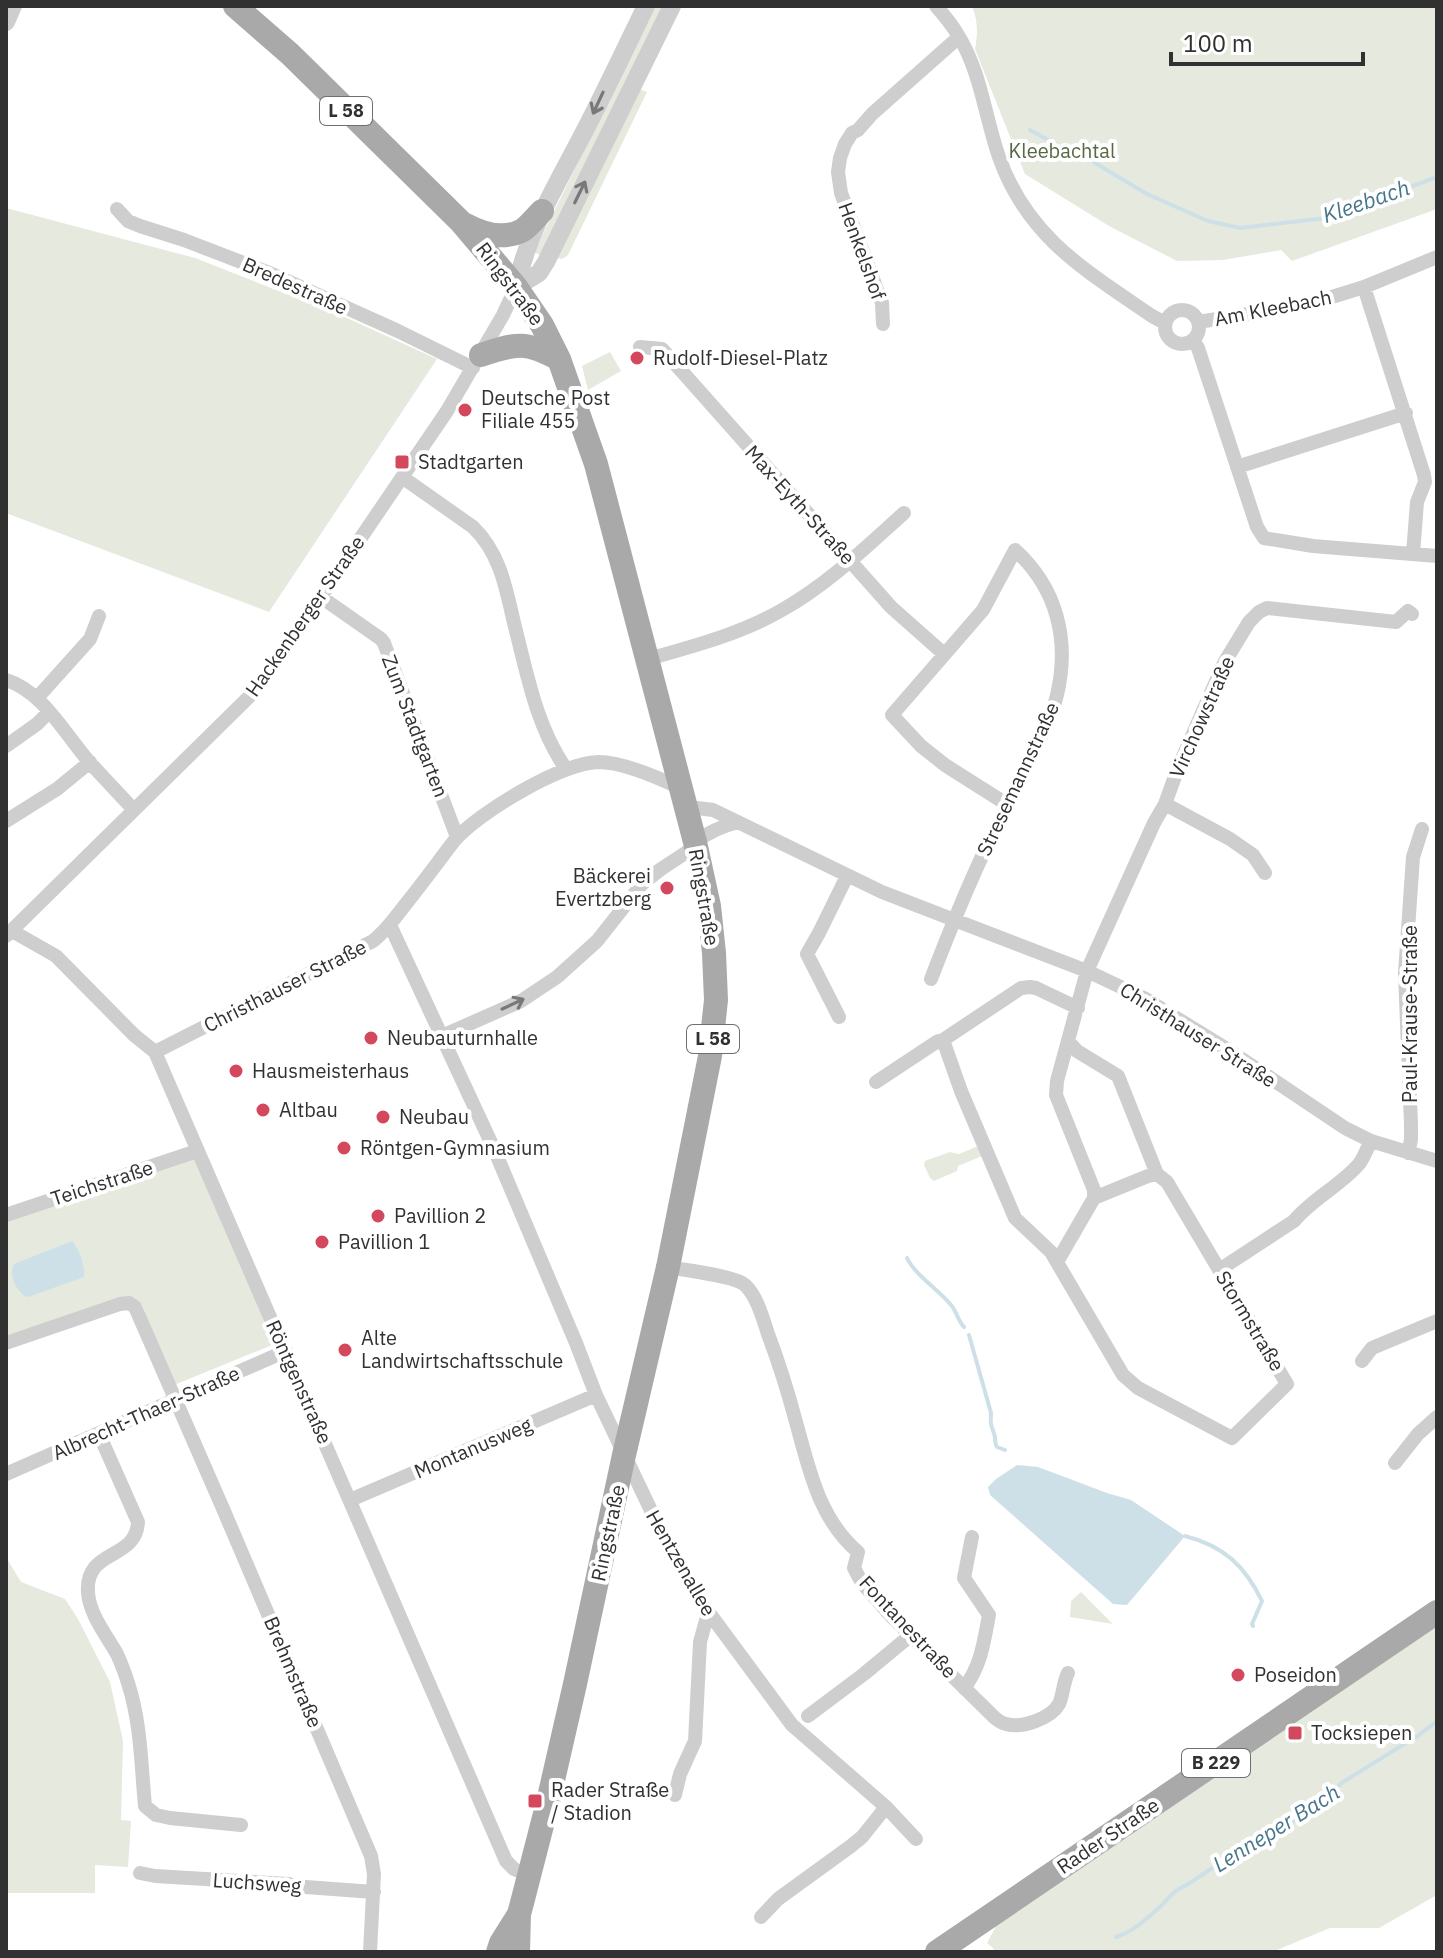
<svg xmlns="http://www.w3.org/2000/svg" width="1443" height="1958" viewBox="0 0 1443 1958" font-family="'IBM Plex Sans',sans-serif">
<rect width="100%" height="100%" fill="#fff"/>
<!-- green -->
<path fill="#e5e9de" d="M655,6H665L542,256L534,252Z
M972,6H1437V209L1292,261L1281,250L1223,260L1177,261L1109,226L1025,174L975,49C978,33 978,21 972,6Z
M639,89L647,92L568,255L562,259L556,258Z
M6,208L195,258L347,318L437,359L269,612L6,513Z
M610,352L621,371L588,390L582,366Z
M978,1146L982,1156L958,1166L957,1171L934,1181L930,1178L924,1165L925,1161L950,1152L959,1154Z
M194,1157L277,1343L174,1385L142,1305L134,1298L6,1338V1221Z
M6,1557L21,1582L65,1599L78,1619L110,1682L123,1741L121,1820L131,1821L128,1867L95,1865V1893H6Z
M1081,1592L1113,1624L1070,1617L1071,1601Z
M1437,1621V1895L1379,1928H1330L1272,1952H990L994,1949L987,1943L1001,1917Z"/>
<!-- water -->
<path fill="#cde0e8" d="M72,1241C80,1250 85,1266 84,1277L31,1296L26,1297C16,1290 8,1275 14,1264Z
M1017,1465L1038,1467L1107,1493L1131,1500L1185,1536L1127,1605L1113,1604L990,1495L988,1487L996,1479Z"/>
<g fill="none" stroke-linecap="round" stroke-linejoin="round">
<!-- stream -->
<path stroke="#cde0e8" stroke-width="4" d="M1030,130L1065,149L1089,155L1095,163L1147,194L1208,221L1240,228L1326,218L1437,177
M907,1258C915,1275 939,1290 951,1305C957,1312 958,1321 964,1327
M969,1335L991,1413C990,1428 992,1425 995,1437C995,1440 995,1444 997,1447L1005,1450
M1185,1536C1224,1546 1245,1566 1262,1601L1252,1624L1253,1626
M1116,1937C1132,1933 1147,1918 1160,1907C1169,1899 1173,1890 1185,1886L1243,1848L1260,1842L1270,1834L1284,1827L1310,1810L1343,1782L1419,1735L1437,1721"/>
<!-- minor -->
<path stroke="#cecece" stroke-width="14" d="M936,6C944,15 952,25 958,35C981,72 985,117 999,157C1027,237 1085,270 1152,316L1165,323
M117,209L128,221L140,226L184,240L267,272L398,331L473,368
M1364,287L1424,475L1425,482L1417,502L1413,554
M1165 327a17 17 0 1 1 34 0a17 17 0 1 1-34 0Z
M1198,322L1306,305L1364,287L1437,257
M883,324L882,303L841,193L838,172L840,158L845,144L852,133L858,130L872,114L959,37
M1193,340L1198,348L1257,527L1264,538L1313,546L1437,556
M640,347L662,349L891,607L944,654
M1237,467L1406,413
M402,477L473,527C500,553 506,588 514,623C527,673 536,726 566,769
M321,597L381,639L384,643L457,837
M648,659C694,646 740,634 782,610C828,584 865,548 904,513
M6,680C43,691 66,736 91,764C105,779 120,795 134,810
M37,698L90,639L99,616
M6,746L37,724L49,712
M1165,804L1230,839L1253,855L1265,873
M686,810L697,808L713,810L882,892L1087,971L1144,998L1230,1051L1345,1128L1371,1141L1437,1161
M6,821L57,789L90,762
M695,842C709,832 722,826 738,822
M390,925L494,1149L576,1343L596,1395L667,1544L693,1591L792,1725L886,1807L916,1839
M12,931L56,956L134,1035L155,1052L506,1861L514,1869L529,1875
M6,936L254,692L267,676L447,411L503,315L516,287
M931,979C948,935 965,892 985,850C1001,819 1016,788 1031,757C1041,737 1052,716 1057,695C1070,640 1057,588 1015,550L983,610L892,715L921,746L945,765L1008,805
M839,1017L807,954L819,933L847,876
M442,1036L521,1001L557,977L597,941L642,884L661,869L696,846
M1068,1041L1077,1051L1118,1076L1157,1174
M155,1052L373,941C386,931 395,918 405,905C422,884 438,862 454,841C478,813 561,763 598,762C623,762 657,777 680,788
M876,1082L938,1041L943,1040
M1408,1153L1411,1140V1124L1405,973L1413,857L1422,829
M1094,1198V1190L1056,1095L1057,1081L1087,971L1154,823L1165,804L1178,768L1224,663L1249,622L1259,612L1267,608L1396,622L1408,611L1412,614
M6,1215L197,1151
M1057,1262L1094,1198L1148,1176L1157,1174L1167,1182L1287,1384L1232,1438L1138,1388L1123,1375L1051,1252L1015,1218L961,1091L943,1040L1021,988L1030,987L1036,988L1078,1008
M668,1267C683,1270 736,1276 745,1285C757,1296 763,1319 768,1334C779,1363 788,1392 796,1422C809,1469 819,1519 858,1552L854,1568L862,1583L890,1615L995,1718C999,1721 1001,1723 1006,1724C1022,1729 1051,1718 1059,1704C1063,1696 1063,1683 1068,1673
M1219,1270L1294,1221C1312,1199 1340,1186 1359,1164C1364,1158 1367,1148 1371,1141
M6,1343L120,1304L129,1303L135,1307L224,1511L371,1856L374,1874L370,1952
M1362,1361L1372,1348L1437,1321
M99,1434L138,1522C136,1561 85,1548 88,1592C89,1614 107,1636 117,1654C121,1663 125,1673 128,1683C141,1723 141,1764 145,1806L156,1815L170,1818L241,1825
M1395,1463L1418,1434L1437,1417
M6,1474L286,1351
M350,1500L596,1395
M964,1688C981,1667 984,1641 989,1615L964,1578L972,1537
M808,1716L864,1674L911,1635
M675,1795L680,1774L695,1741L700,1642L708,1613
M140,1873L155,1876L289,1884L292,1886L374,1892
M761,1917L778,1899L851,1846L862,1837L886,1807"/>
<!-- tertiary -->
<path stroke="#cecece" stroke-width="18" d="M6,22L13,6
M516,287L539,273L546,262L672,6
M516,287C528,231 557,184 583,134C605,92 625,49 646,6"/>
<!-- primary -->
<path stroke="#a9a9a9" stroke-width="24" d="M235,6L290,54L461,222L516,287L542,325L559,359L596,464L695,842L709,906L714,953L716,1000L710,1056L668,1267L624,1455L575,1684L548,1802L522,1903L519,1914L518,1952
M466,225C483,234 505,240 523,230C530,225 536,217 542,211
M481,355C516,343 526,341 559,359
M498,1952L501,1943L518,1916
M937,1952L1437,1612"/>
</g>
<!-- one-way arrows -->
<defs><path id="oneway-shaft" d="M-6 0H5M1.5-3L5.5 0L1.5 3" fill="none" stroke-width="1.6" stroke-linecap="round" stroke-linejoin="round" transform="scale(2)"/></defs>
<g stroke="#787878">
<use href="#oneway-shaft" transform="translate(598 103) rotate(115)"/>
<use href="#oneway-shaft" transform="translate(580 192) rotate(-64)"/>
<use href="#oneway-shaft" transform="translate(513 1004) rotate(-25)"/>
</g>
<!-- markers -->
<g fill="#d4485d" stroke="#fff" stroke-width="3">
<circle cx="637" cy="358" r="8"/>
<circle cx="465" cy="410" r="8"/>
<rect x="394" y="454" width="16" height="16" rx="4"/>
<circle cx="667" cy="888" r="8"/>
<circle cx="371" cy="1038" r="8"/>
<circle cx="236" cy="1071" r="8"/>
<circle cx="263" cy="1110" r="8"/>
<circle cx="383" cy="1117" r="8"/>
<circle cx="344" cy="1148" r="8"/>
<circle cx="378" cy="1216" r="8"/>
<circle cx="322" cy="1242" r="8"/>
<circle cx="345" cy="1350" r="8"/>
<circle cx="1238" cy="1675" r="8"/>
<rect x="1287" y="1725" width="16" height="16" rx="4"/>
<rect x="527" y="1793" width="16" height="16" rx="4"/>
</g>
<g text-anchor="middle" stroke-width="8" stroke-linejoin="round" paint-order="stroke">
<!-- shield labels -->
<g fill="#fff" stroke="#6f6f6f" stroke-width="2">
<rect x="320" y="97" width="52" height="28" rx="6"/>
<rect x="687" y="1025" width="52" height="28" rx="6"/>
<rect x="1182" y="1749" width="68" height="28" rx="6"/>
</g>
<g font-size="18" font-weight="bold" fill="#313131">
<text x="346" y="117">L 58</text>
<text x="713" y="1045">L 58</text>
<text x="1216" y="1769">B 229</text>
</g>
<!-- park labels -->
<g font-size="20" fill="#576943" stroke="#fff">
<text x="1062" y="158">Kleebachtal</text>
</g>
<!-- street labels -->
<g font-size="20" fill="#313131" stroke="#fff">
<text transform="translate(862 251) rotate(70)" y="7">Henkelshof</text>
<text transform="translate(510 284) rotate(53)" y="7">Ringstraße</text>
<text transform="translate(295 286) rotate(24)" y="7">Bredestraße</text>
<text transform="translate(1273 308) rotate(-11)" y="7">Am Kleebach</text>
<text transform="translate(800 505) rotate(48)" y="7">Max-Eyth-Straße</text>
<text transform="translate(305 616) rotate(-55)" y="7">Hackenberger Straße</text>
<text transform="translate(1202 717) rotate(-66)" y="7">Virchowstraße</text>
<text transform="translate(415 726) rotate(69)" y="7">Zum Stadtgarten</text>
<text transform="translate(1018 779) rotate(-65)" y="7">Stresemannstraße</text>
<text transform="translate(704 897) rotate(80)" y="7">Ringstraße</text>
<text transform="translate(285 986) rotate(-27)" y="7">Christhauser Straße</text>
<text transform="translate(1410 1014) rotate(-90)" y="7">Paul-Krause-Straße</text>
<text transform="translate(1198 1035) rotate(32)" y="7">Christhauser Straße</text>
<text transform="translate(102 1183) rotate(-18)" y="7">Teichstraße</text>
<text transform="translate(1250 1321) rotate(59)" y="7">Stormstraße</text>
<text transform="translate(299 1382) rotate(66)" y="7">Röntgenstraße</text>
<text transform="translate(146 1413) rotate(-24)" y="7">Albrecht-Thaer-Straße</text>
<text transform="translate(473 1448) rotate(-23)" y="7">Montanusweg</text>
<text transform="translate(608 1533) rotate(-78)" y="7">Ringstraße</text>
<text transform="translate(681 1563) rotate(60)" y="7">Hentzenallee</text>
<text transform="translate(908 1627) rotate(47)" y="7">Fontanestraße</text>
<text transform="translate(293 1672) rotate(67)" y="7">Brehmstraße</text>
<text transform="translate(1108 1836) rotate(-34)" y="7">Rader Straße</text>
<text transform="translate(257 1883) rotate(4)" y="7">Luchsweg</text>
</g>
<!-- poi labels -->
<g font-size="20" fill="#313131" stroke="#fff" text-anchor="start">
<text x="653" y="365">Rudolf-Diesel-Platz</text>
<text x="481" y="405">Deutsche Post<tspan x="481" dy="23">Filiale 455</tspan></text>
<text x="418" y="469">Stadtgarten</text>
<text x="651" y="883" text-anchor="end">Bäckerei<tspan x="651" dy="23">Evertzberg</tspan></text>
<text x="387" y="1045">Neubauturnhalle</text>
<text x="252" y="1078">Hausmeisterhaus</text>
<text x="279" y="1117">Altbau</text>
<text x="399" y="1124">Neubau</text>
<text x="360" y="1155">Röntgen-Gymnasium</text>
<text x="394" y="1223">Pavillion 2</text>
<text x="338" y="1249">Pavillion 1</text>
<text x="361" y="1345">Alte<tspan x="361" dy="23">Landwirtschaftsschule</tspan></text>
<text x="1254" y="1682">Poseidon</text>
<text x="1311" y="1740">Tocksiepen</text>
<text x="551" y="1797">Rader Straße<tspan x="551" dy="23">/ Stadion</tspan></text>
</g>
<!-- water labels -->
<g font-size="22" font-style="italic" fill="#47768b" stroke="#fff">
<text transform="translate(1366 201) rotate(-19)" y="8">Kleebach</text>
<text transform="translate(1276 1828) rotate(-32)" y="8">Lenneper Bach</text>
</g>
</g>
<!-- border -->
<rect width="1443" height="1958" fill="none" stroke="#313131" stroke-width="16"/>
<!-- scale -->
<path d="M1171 52v12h192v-12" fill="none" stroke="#313131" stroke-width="4"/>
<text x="1183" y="52" font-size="24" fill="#313131" stroke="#ffffff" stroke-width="6" paint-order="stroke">100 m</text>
</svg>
